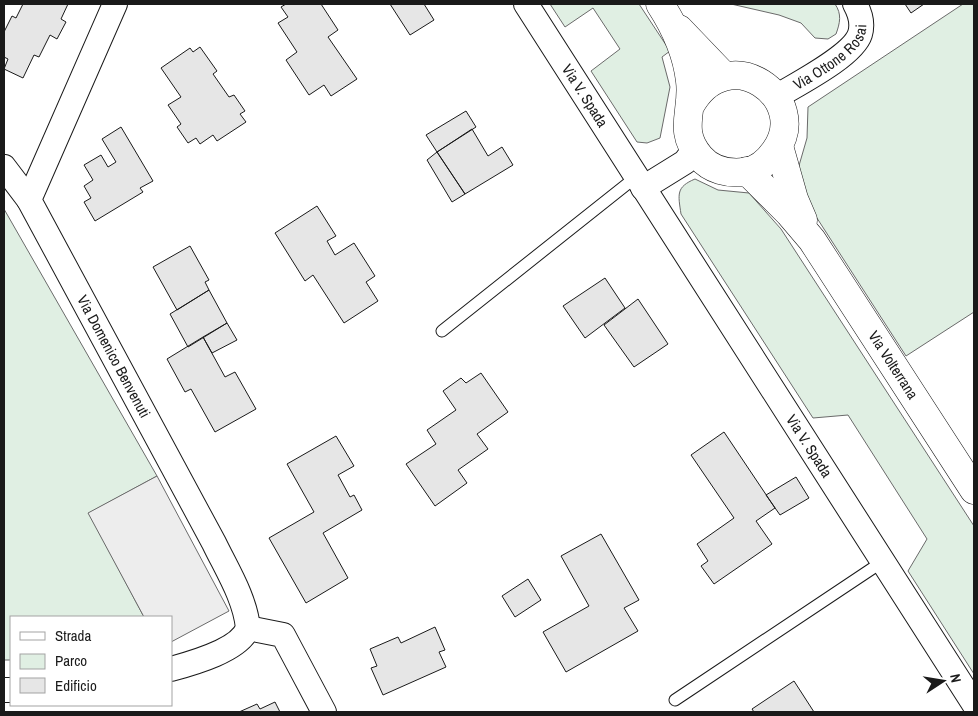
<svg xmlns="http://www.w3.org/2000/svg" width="978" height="716" viewBox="0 0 978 716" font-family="'Archivo Narrow',sans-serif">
<rect width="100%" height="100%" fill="#fff"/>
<!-- green -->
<path fill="#e0efe3" stroke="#6a6a6a" d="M550,4H639L670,51L662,57L670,87L660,138L647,143L637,142L591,71L620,49L593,8L565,27Z
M731,4H835C842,14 840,23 836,34L828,39L815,38L801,23L779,15Z
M963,4H974V312L906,356L804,198L798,169L807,138L808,107Z
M695,179L718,190L749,193L781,229L974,526V674L908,571L927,539L848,415L813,418L681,214C678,194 676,187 695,179Z
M4,209L157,476L89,513L144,617H11V660H4Z"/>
<!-- parking -->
<path fill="#ededed" stroke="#6a6a6a" d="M157,476L229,611L171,642V617H144L88,513Z"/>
<!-- building -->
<path fill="#e6e6e6" stroke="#1a1a1a" d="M23,4H68L61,19L66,22L57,39L50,35L39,57L34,55L23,78L4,69L8,59L4,57V32L12,16L16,18Z
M286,4H321L338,30L328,37L357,79L331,96L324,85L309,95L286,60L297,52L278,23L288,17L281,7Z
M390,4H424L434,20L410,35Z
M905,4H924L911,13Z
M200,47L217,71L213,74L229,97L234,95L245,111L240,114L246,122L217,141L213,135L200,144L196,138L188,143L177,127L181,124L168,105L181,97L161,68L190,48L193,52Z
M466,111L476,127L437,152L426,135Z
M121,127L153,181L140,188L143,192L95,221L84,202L91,198L84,186L93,180L84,165L101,155L108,167L116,162L102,139Z
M472,129L488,156L502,147L513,165L465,194L437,152Z
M437,152L465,194L452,202L427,160Z
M317,206L336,236L327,241L335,255L354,243L375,276L366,282L378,301L344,323L313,275L305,281L275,233Z
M190,246L209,280L205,282L209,290L177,310L153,267Z
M605,278L625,308L585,338L563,306Z
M209,290L227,323L188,347L170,314Z
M638,299L668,344L634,367L604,325Z
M227,323L237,340L212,353L203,337Z
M203,337L225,377L235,372L256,409L215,432L191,389L185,392L167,359Z
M481,373L508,412L477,434L488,449L458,470L467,483L435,506L406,464L436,444L427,430L456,410L443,391L461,378L466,383Z
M724,432L775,508L756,521L772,544L714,584L701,566L708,561L697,544L734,518L691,455Z
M336,436L354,466L338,475L350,497L354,495L362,510L323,533L348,578L306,603L269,538L314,512L287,464Z
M796,477L809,498L780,515L766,495Z
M601,534L639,600L624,608L638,631L566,672L543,632L589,606L561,556Z
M528,579L541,600L515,617L502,596Z
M435,627L445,650L439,652L446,667L383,695L371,668L377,666L370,649L398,637L401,643Z
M794,681L814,712H754L752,709Z
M275,702L280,712H239L257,704L260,709Z"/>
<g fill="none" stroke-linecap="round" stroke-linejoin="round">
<defs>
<path id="lane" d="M442,331L636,177
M675,700L882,562"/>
<g id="street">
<path id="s1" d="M115,4L29,200L214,543C227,570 245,598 248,628C240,650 193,663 171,669"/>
<path id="s2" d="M526,4L974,704"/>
<path id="s3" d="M776,97C797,84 853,56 860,34C863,24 860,13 855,4"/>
<path d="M4,167L29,200"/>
<path d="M643,188L685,162L694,150"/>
<path d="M248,628L283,635L324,712"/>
<path d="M4,690H11"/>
</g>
<g id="primary">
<path d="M660,4C675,27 687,54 690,81C694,111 677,130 700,157C711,170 728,174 745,172C758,170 768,161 775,151C813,99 728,37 690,106"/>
<path d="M679,29L724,76"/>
<path d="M779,146L794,199L803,220"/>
<path id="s4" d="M747,171L789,213L812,240L974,490"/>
</g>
</defs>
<!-- lane casing -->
<use href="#lane" stroke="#1a1a1a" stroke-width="13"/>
<!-- street casing -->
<use href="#street" stroke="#1a1a1a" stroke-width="26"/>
<!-- primary casing -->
<use href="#primary" stroke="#1a1a1a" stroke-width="29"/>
<!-- lane -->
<use href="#lane" stroke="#fff" stroke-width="11"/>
<!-- street -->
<use href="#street" stroke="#fff" stroke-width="24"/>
<!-- primary -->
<use href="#primary" stroke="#fff" stroke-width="28"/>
</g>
<g text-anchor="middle" stroke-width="4" stroke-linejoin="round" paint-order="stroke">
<!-- street labels -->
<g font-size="15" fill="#1a1a1a" stroke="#fff">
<text dy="5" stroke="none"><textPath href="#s3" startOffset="69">Via Ottone Rosai</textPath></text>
<text dy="5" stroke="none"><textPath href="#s2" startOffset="109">Via V. Spada</textPath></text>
<text dy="5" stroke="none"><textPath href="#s1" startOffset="392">Via Domenico Benvenuti</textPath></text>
<text dy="5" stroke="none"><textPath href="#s4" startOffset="244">Via Volterrana</textPath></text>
<text dy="5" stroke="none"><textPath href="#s2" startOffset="525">Via V. Spada</textPath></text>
</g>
</g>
<!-- border -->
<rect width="978" height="716" fill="none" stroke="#1a1a1a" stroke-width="10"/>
<!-- legend -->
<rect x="10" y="616" width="162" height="90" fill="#ffffff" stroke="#a3a3a3"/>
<rect x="20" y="632" width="25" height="8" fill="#ffffff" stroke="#a3a3a3"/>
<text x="55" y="641" font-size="15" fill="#1a1a1a">Strada</text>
<rect x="20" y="654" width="25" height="15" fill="#e0efe3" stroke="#a3a3a3"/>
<text x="55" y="666" font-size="15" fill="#1a1a1a">Parco</text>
<rect x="20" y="678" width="25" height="15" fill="#e6e6e6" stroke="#a3a3a3"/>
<text x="55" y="691" font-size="15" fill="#1a1a1a">Edificio</text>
<!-- north arrow -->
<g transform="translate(943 681) rotate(78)" stroke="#ffffff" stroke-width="4" paint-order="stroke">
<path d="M0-4L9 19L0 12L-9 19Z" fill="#1a1a1a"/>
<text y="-8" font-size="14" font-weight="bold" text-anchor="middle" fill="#1a1a1a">N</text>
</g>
</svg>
